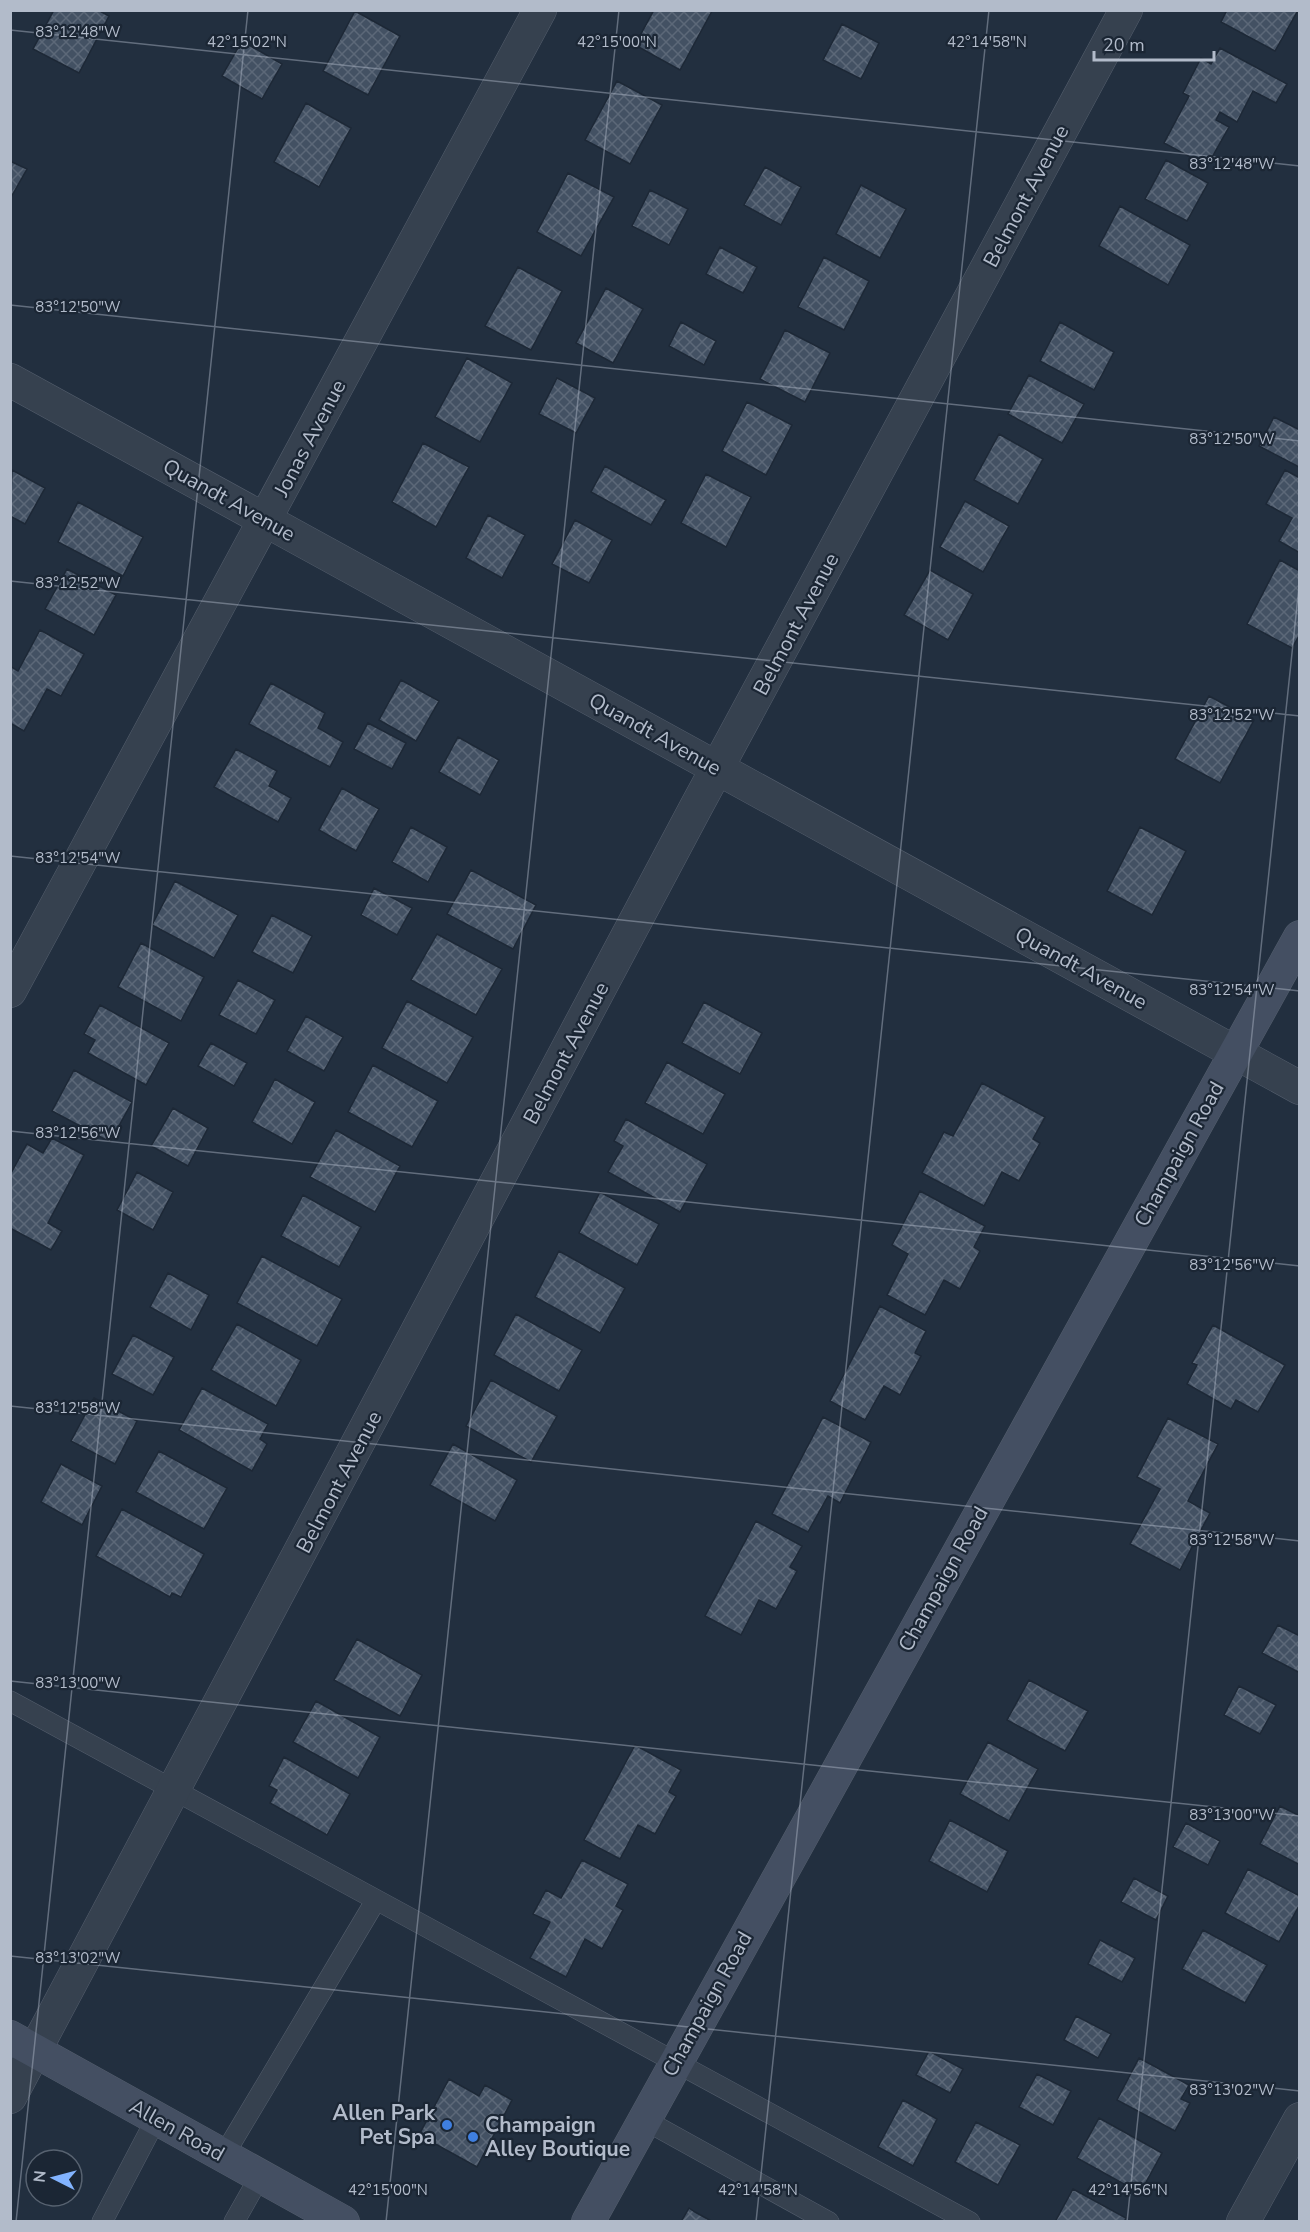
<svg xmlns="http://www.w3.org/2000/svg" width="1310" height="2232" viewBox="0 0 1310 2232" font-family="'Nunito Sans',sans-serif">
<defs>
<pattern id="building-cross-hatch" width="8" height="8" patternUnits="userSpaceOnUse" patternTransform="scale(1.5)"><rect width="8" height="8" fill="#435163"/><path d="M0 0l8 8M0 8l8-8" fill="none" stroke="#5c6878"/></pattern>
</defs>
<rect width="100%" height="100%" fill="#222f3f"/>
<!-- building -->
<path fill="url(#building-cross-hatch)" stroke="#1d2836" stroke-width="1.5" d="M54,10H98L109,16L79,73L33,49Z
M654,10L712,11L680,70L635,45Z
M1227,10H1293L1297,12L1275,51L1221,22Z
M355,11L400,36L368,95L323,71Z
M842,24L879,43L861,79L823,60Z
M242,41L282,64L262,99L222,76Z
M1220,48L1287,84L1276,103L1253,91L1237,122L1220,112L1216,120L1229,127L1207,166L1164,143L1189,96L1183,93L1201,58L1211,64Z
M617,81L662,105L630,164L585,140Z
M306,103L351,128L319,187L274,162Z
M1166,160L1208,183L1187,221L1145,199Z
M10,161L27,169L10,199Z
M765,167L801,187L781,225L744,205Z
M568,173L614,197L581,256L537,232Z
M861,185L906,209L880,258L836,234Z
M650,190L688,209L669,245L632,226Z
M1120,206L1190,245L1168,285L1099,246Z
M720,247L757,267L743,293L706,274Z
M824,257L869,281L844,330L798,307Z
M518,267L562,291L531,350L485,326Z
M606,288L643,309L613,363L576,343Z
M681,322L716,341L704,365L669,346Z
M1060,322L1114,352L1094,390L1040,361Z
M785,330L830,353L805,402L760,379Z
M467,358L512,383L480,442L435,417Z
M1029,375L1084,404L1062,443L1008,414Z
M557,378L595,398L576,433L539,414Z
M747,402L792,425L766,475L722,451Z
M1274,417L1300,430L1299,467L1259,446Z
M999,434L1043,459L1018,504L974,480Z
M423,443L469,467L436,527L392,502Z
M605,466L666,500L651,525L591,492Z
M12,470L45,488L25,524L10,516Z
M1285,470L1300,478V553L1279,541L1292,518L1266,504Z
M706,474L751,497L726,547L681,523Z
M965,501L1009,526L983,572L940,547Z
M78,502L143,537L123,576L58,542Z
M488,515L525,535L502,578L466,558Z
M575,520L612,540L589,583L552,564Z
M1280,560L1300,571V634L1292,648L1247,624Z
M67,569L116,595L94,635L45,609Z
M930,570L973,594L948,640L904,615Z
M40,630L84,654L61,696L47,689L24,731L10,723V666L18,671Z
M401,680L439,701L416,741L379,720Z
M271,683L325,713L318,728L343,742L330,767L249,724Z
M1209,696L1254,720L1220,783L1175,759Z
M368,723L406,743L392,769L354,749Z
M458,737L499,760L480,795L439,772Z
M236,749L277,771L269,786L291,798L278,822L214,787Z
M342,788L379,809L356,851L319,830Z
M411,827L447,847L428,882L392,862Z
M1140,827L1186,851L1152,915L1107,891Z
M471,870L536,905L513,949L447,914Z
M175,881L238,915L214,958L152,925Z
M374,888L412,908L397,935L361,915Z
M272,915L312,936L293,973L252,952Z
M437,934L502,969L476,1015L411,980Z
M141,943L204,977L181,1021L118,987Z
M238,980L275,1000L256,1034L219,1015Z
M407,1001L473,1037L447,1083L382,1048Z
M704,1002L762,1033L740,1074L682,1043Z
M100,1005L169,1043L146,1085L88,1053L95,1040L84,1034Z
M306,1016L343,1037L324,1071L287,1051Z
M211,1043L247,1063L234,1086L198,1066Z
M667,1062L725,1094L703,1134L645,1103Z
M373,1065L438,1101L412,1147L348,1112Z
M74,1070L132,1102L110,1142L52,1111Z
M275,1079L315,1102L292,1144L252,1122Z
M982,1083L1045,1117L1033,1139L1040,1143L1019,1181L1002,1172L984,1206L922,1173L944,1132L953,1136Z
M173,1108L208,1128L188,1166L151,1146Z
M626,1119L707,1164L680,1212L608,1172L623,1146L614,1141Z
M336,1130L400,1166L375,1212L310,1177Z
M52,1138L84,1155L48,1223L62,1231L51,1250L10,1228V1175L27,1144L43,1153Z
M137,1172L173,1192L153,1230L117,1210Z
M920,1191L985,1226L974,1247L980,1251L960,1289L944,1280L925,1315L887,1295L908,1254L892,1245Z
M600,1192L659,1224L637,1265L579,1233Z
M303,1195L361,1227L339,1267L281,1236Z
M559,1251L625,1288L600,1333L535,1297Z
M262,1256L342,1299L317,1346L237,1303Z
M168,1273L209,1295L191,1330L150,1307Z
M880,1306L926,1331L915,1353L921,1356L900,1395L884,1386L865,1420L830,1401Z
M516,1314L582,1350L559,1391L494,1355Z
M237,1324L301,1360L276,1406L211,1370Z
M1213,1325L1285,1365L1258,1412L1236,1400L1231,1409L1187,1384L1197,1365L1192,1363Z
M133,1335L174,1357L153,1395L112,1374Z
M491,1380L557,1416L531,1462L466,1426Z
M202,1388L268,1424L260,1439L267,1444L252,1471L179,1430Z
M94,1398L137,1421L115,1464L71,1441Z
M823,1417L871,1442L840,1503L828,1496L808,1532L772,1514Z
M1168,1418L1218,1444L1188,1501L1210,1513L1180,1570L1130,1544L1160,1489L1137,1477Z
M453,1444L517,1480L495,1521L430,1485Z
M159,1451L227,1488L204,1529L136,1492Z
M61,1464L102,1486L82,1525L41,1502Z
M122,1509L204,1554L181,1597L172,1593L170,1597L96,1556Z
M756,1521L802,1546L790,1567L797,1571L776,1609L759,1600L741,1635L705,1616Z
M1278,1625L1300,1636V1673L1262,1653Z
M357,1639L422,1675L400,1716L334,1680Z
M1029,1680L1088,1711L1065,1751L1007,1720Z
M1239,1686L1276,1705L1260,1734L1224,1715Z
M316,1701L380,1737L358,1778L293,1742Z
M988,1742L1038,1769L1009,1821L960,1794Z
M635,1745L681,1770L669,1792L676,1796L655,1834L638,1825L620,1859L584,1840Z
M284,1757L350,1794L327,1835L270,1803L277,1790L269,1786Z
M1280,1806L1300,1816V1865L1260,1844Z
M950,1820L1008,1851L987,1892L929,1861Z
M1186,1823L1220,1841L1208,1865L1173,1847Z
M582,1860L628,1884L616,1906L623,1910L602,1949L585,1939L566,1977L530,1958L550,1922L533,1914L546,1890L561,1898Z
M1248,1869L1300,1896V1904L1279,1942L1225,1913Z
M1134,1878L1168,1896L1156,1920L1121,1902Z
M1203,1930L1267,1965L1245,2003L1182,1969Z
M1100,1940L1135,1958L1122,1982L1088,1964Z
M1076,2016L1111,2034L1098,2058L1064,2040Z
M929,2051L963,2069L950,2093L916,2075Z
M1139,2058L1189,2085L1181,2099L1190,2103L1175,2131L1117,2100Z
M1037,2074L1071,2091L1053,2125L1019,2107Z
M449,2079L479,2096L485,2085L512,2100L477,2167L419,2135Z
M903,2100L937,2119L913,2166L878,2147Z
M1099,2118L1162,2153L1140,2193L1077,2158Z
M976,2122L1020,2145L998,2185L955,2162Z
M1073,2189L1126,2218L1124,2222H1055Z
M689,2208L695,2212L713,2222H681Z"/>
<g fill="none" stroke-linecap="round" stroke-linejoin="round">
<defs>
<path id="lane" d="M10,1701L970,2222
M643,2119L829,2222
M224,2155L376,1900
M102,2222L156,2119
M234,2222L260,2176"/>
<path id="street" d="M10,380L1300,1088
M10,991L540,10
M10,2097L695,809L1126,10
M1243,2222L1300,2119"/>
<path id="secondary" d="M10,2037L343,2222
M588,2222L1300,937"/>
</defs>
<!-- lane casing -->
<use href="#lane" stroke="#545e6d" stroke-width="21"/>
<!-- street casing -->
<use href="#street" stroke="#545e6d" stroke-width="34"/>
<!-- secondary casing -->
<use href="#secondary" stroke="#545e6d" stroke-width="34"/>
<!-- lane -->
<use href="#lane" stroke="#36414f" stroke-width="20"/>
<!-- street -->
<use href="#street" stroke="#36414f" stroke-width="33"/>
<!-- secondary -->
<use href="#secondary" stroke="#444f62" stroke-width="33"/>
</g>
<!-- ticks -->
<path fill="none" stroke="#b2bbca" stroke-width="1.5" stroke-opacity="0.45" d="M10,30L1300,166M10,305L1300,441M10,581L1300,716M10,856L1300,991M10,1131L1300,1266M10,1406L1300,1541M10,1681L1300,1816M10,1956L1300,2091M16,2222L248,10M386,2222L619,10M756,2222L989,10M1127,2222L1300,577"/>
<!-- markers -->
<g fill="#3f7fe0" stroke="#1b2634" stroke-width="2">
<circle cx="447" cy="2125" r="6"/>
<circle cx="473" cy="2137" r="6"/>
</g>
<g text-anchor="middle" stroke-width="4.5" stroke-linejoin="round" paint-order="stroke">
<!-- street labels -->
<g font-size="21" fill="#b2bbca" stroke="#1b2634">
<text transform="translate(1026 196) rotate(-62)" y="7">Belmont Avenue</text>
<text transform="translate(310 438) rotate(-62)" y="7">Jonas Avenue</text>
<text transform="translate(229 500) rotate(29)" y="7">Quandt Avenue</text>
<text transform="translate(796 624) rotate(-62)" y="7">Belmont Avenue</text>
<text transform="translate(655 734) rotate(29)" y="7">Quandt Avenue</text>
<text transform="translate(1081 968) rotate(29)" y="7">Quandt Avenue</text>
<text transform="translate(566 1053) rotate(-62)" y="7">Belmont Avenue</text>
<text transform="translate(1179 1154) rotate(-61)" y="7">Champaign Road</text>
<text transform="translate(339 1482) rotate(-62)" y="7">Belmont Avenue</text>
<text transform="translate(943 1579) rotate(-61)" y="7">Champaign Road</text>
<text transform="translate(707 2004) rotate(-61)" y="7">Champaign Road</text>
<text transform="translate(177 2130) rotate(29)" y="7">Allen Road</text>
</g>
<!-- poi labels -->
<g font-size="21" font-weight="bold" fill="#b2bbca" stroke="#1b2634" text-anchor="end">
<text x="435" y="2120">Allen Park<tspan x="435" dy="24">Pet Spa</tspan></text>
<text x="485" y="2132" text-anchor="start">Champaign<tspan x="485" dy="24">Alley Boutique</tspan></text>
</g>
</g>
<g font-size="15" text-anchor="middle" fill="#b2bbca" stroke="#1b2634" stroke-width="4.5" stroke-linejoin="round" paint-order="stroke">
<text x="78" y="37">83°12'48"W</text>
<text x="247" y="47">42°15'02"N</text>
<text x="617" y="47">42°15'00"N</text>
<text x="987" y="47">42°14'58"N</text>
<text x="1232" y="169">83°12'48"W</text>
<text x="78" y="312">83°12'50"W</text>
<text x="1232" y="444">83°12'50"W</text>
<text x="78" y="588">83°12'52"W</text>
<text x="1232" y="720">83°12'52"W</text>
<text x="78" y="863">83°12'54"W</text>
<text x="1232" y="995">83°12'54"W</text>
<text x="78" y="1138">83°12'56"W</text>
<text x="1232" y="1270">83°12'56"W</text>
<text x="78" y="1413">83°12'58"W</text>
<text x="1232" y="1545">83°12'58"W</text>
<text x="78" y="1688">83°13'00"W</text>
<text x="1232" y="1820">83°13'00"W</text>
<text x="78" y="1963">83°13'02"W</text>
<text x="1232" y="2095">83°13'02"W</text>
<text x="388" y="2195">42°15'00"N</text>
<text x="758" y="2195">42°14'58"N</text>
<text x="1128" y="2195">42°14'56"N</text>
</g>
<!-- border -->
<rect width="1310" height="2232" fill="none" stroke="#b2bbca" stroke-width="24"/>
<!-- north arrow -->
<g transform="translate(54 2178) rotate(276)"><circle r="28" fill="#1b2634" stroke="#576270" stroke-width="1.5"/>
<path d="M0-4.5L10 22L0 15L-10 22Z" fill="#82b3fe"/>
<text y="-9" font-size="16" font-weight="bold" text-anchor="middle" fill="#b2bbca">N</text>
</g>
<!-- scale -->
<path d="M1094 51v9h120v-9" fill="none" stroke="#b2bbca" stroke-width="3"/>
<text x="1103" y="51" font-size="18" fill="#b2bbca" stroke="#1b2634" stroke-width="4.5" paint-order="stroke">20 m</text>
</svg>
